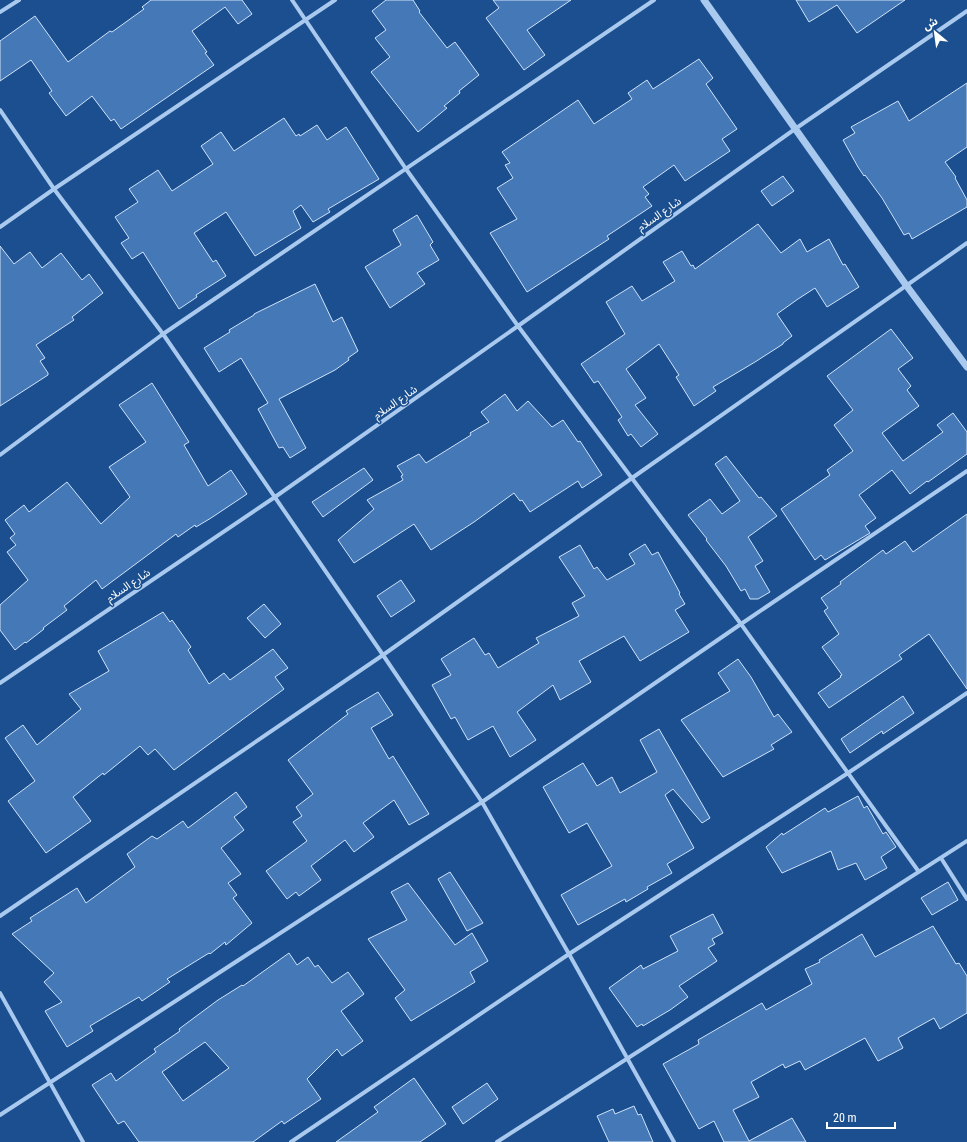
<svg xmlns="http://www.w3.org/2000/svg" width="967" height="1142" viewBox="0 0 967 1142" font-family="'Roboto Condensed','Noto Sans Arabic',sans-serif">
<rect width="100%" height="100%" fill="#1b4f8f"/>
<!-- building -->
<path fill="#4478b7" stroke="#cfe3fa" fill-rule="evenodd" d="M151,0H242L252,14L238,24L225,7L192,31L207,52L205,53L214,65L121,129L114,119L111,121L92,96L66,116L49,93L52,91L31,60L0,81V41L35,16L68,62L110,31L112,32L144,9L142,7Z
M386,0H413L420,11L419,12L447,48L455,42L479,75L459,91L460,93L444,106L447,108L418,132L371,72L390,57L375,38L386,30L372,11Z
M493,0H571L527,30L545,55L524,70L486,18L499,8Z
M796,0H905L857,33L837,5L809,22Z
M699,59L713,78L706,84L737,129L722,139L730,151L685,181L674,165L643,187L649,194L645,197L652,206L607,236L609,239L527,292L490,233L517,219L497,188L513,178L505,165L510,163L502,152L578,100L594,124L632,99L628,93L647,80L653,89Z
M967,83V147L945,162L956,177L955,178L967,200V207L912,239L909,233L904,235L882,198L865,175L864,176L858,167L843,140L855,133L851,127L898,101L909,121Z
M284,118L296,136L299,134L300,136L317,125L327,140L346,127L379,179L328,209L330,212L313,222L301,205L293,211L301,228L255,256L226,212L194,233L213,262L216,260L226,276L196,295L197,297L179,309L143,252L132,259L121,243L129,238L115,217L138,202L129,189L158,170L172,191L213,164L201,146L221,132L234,151Z
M783,176L794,191L772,206L761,191Z
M417,215L433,242L430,245L439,260L417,273L425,284L390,308L365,267L401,245L393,230Z
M758,224L781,253L800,239L807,252L829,239L843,265L845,264L859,287L827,307L815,288L798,299L777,314L792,336L783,343V344L755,362L713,387L716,391L694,406L676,377L679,375L659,344L626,369L646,398L635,405L658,434L641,447L631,434L628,436L618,420L622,417L598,381L594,383L581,364L625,334L606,302L632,286L642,301L675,281L663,262L682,251L691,266L693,265L695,269Z
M0,246L14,264L30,252L42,268L61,253L82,280L89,274L103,293L72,317L74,320L36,345L45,358L40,361L48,373V375L0,406Z
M315,284L333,322L342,317L358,351L348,358L349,360L335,370L279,399L306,448L290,458L283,447L279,448L258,409L268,403L241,358L219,372L204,348L230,332L229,330L254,315V314Z
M891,329L913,358L898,369L911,386L907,390L919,406L882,433L903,461L943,432L937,425L953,413L967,432V454L928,482L927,481L910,494L892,470L859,495L876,518L865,526L870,533L825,560L821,555L815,560L781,509L830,475L827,470L853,451L834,425L853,410L827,376Z
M152,383L189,442L184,445L208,486L231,470L247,494L211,518L196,527L195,525L178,537L176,534L102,589L96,580L64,606L67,610L43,628L44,629L26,643L25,642L15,650L0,630V605L28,580L7,552L16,545L10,538L15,534L5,520L24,505L29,512L67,482L101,524L130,497L109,467L146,442L119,405Z
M505,394L517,411L528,401L552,427L563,420L578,442L580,441L602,475L582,488L578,481L530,512L522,500L520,501L514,493L474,522L431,550L414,524L354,563L338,540L374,509L367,500L403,480L401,476L403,475L397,466L419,454L426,463L471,435L470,433L489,422L481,412Z
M726,456L759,498L761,497L777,516L748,537L763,561L755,566L770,592L758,599H750L745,589L741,591L726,566L706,540L707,539L688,515L710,499L722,514L740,501L715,464Z
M364,468L373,480L323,517L312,502Z
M967,514V689L929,634L899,655L902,659L829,708L818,693L841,677L840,676L842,675L822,647L839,634L824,611L828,608L821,598L841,584L840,582L883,550L886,554L905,541L913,552Z
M645,544L652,555L658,552L680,593L679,594L685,604L675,610L689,632L640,661L624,636L579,661L591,682L560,700L553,685L517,712L536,740L510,757L493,726L468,740L455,717L451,719L432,685L451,675L441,659L474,638L485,655L489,653L498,668L539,643L536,638L579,616L572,603L585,596L559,557L580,545L594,569L597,567L607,580L635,564L629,554Z
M401,580L415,601L391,617L377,596Z
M264,604L281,624L265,638L247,618Z
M163,612L170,622L172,620L191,647L188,650L209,684L224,673L230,680L273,649L288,668L275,677L284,689L174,770L155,749L148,755L140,746L104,775L103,773L73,797L91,821L46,853L8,801L35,781L5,738L23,725L37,745L81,709L69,694L109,671L98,651Z
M738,659L751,677L774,717L778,714L792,732L771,745L774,749L723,777L681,720L730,691L718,673Z
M378,692L393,715L371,728L389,759L393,756L429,814L409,825L394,800L363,823L374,837L354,852L345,840L311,866L321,880L299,896L296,892L287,899L266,871L307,841L293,822L302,816L296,807L313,794L288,760L348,714L346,711Z
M903,696L914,713L883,734L882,731L850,753L841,739Z
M659,729L710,818L702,823L673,789L665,795L694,848L667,864L672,873L647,887L648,889L626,902L625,899L578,925L561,895L612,866L587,823L569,833L543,787L583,763L597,786L612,777L620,793L657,772L640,740Z
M236,792L247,807L234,817L244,830L221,848L241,874L228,883L237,895L233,898L252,923L226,945L225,942L210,954L209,953L167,979L170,982L142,1001L139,997L90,1026L93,1031L67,1047L45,1011L62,1002L44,982L54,973L12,934L32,921L30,918L77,888L86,903L135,867L127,854L152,836L157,839L183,821L188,828Z
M858,796L864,808L867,806L883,834L886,832L896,847L881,857L887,868L865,880L856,863L838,870L831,851L782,873L766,847L782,833L783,835L825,808L828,812Z
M450,872L483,923L467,931L438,879Z
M948,882L958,900L932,915L921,898Z
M408,883L455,945L472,933L488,961L470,972L475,982L411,1021L395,998L405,990L368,939L407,920L391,892Z
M713,914L723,933L712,939L715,944L708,948L717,961L679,986L688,997L670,1010L643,1026L642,1024L637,1027L609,988L641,965L643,969L678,951L670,936Z
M933,926L956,964L959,963L967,976V1013L940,1029L934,1018L898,1038L903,1048L878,1061L865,1038L805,1070L800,1061L785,1068L783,1064L751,1082L759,1097L733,1110L749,1141L792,1118L806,1142H724L714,1121L699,1129L663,1064L699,1044L698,1040L762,1003L766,1010L812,984L805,969L820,962L819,960L862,934L875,957Z
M289,953L297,965L308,957L315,967L318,965L332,983L348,972L364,994L341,1011L363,1041L342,1056L337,1049L307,1079L321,1099L284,1124L282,1121L253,1142H139L124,1121L118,1124L92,1085L111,1073L116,1081L156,1052L154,1049L180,1031L179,1029L218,1000L242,985L243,986ZM205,1042L229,1068L183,1101L162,1072Z
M414,1078L446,1124L420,1142H336L378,1112L374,1107Z
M487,1083L498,1099L463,1124L452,1107Z
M634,1106L638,1115L641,1114L653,1142H609L597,1116L613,1109L615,1114Z"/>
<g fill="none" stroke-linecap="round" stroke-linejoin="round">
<!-- minor -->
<path stroke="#a9c9ee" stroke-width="4" d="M292,0L406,169L518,326L741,624L919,872
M0,12L19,0
M0,110L54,189L163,334L383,655L482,802L569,954L674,1142
M0,227L54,189L335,0
M0,455L163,334L654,0
M0,683L275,497L518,326L795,129L967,11
M941,858L967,899
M0,916L383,655L632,478L967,243
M0,993L83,1142
M0,1115L482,802L741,624L967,471
M291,1142L569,954L848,773L967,693
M497,1142L967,841"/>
<!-- tertiary -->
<path stroke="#a9c9ee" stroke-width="7" d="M704,0L906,285L967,367"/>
</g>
<g text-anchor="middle" stroke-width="3" stroke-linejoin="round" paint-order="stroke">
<!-- street labels -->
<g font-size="11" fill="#fff" stroke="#1b4f8f">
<text transform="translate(659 214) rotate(-35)" y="4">شارع السلام</text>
<text transform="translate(395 402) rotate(-35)" y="4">شارع السلام</text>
<text transform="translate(128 585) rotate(-34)" y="4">شارع السلام</text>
</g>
</g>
<!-- north arrow -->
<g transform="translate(935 32) rotate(331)" stroke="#1b4f8f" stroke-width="3" paint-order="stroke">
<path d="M0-3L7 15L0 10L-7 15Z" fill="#ffffff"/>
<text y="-6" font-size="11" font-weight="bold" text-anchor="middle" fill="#ffffff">ش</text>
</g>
<!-- scale -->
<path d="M827 1122v6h68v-6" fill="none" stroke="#ffffff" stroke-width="2"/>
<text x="833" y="1122" font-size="12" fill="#ffffff" stroke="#1b4f8f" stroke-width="3" paint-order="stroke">20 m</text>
</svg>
